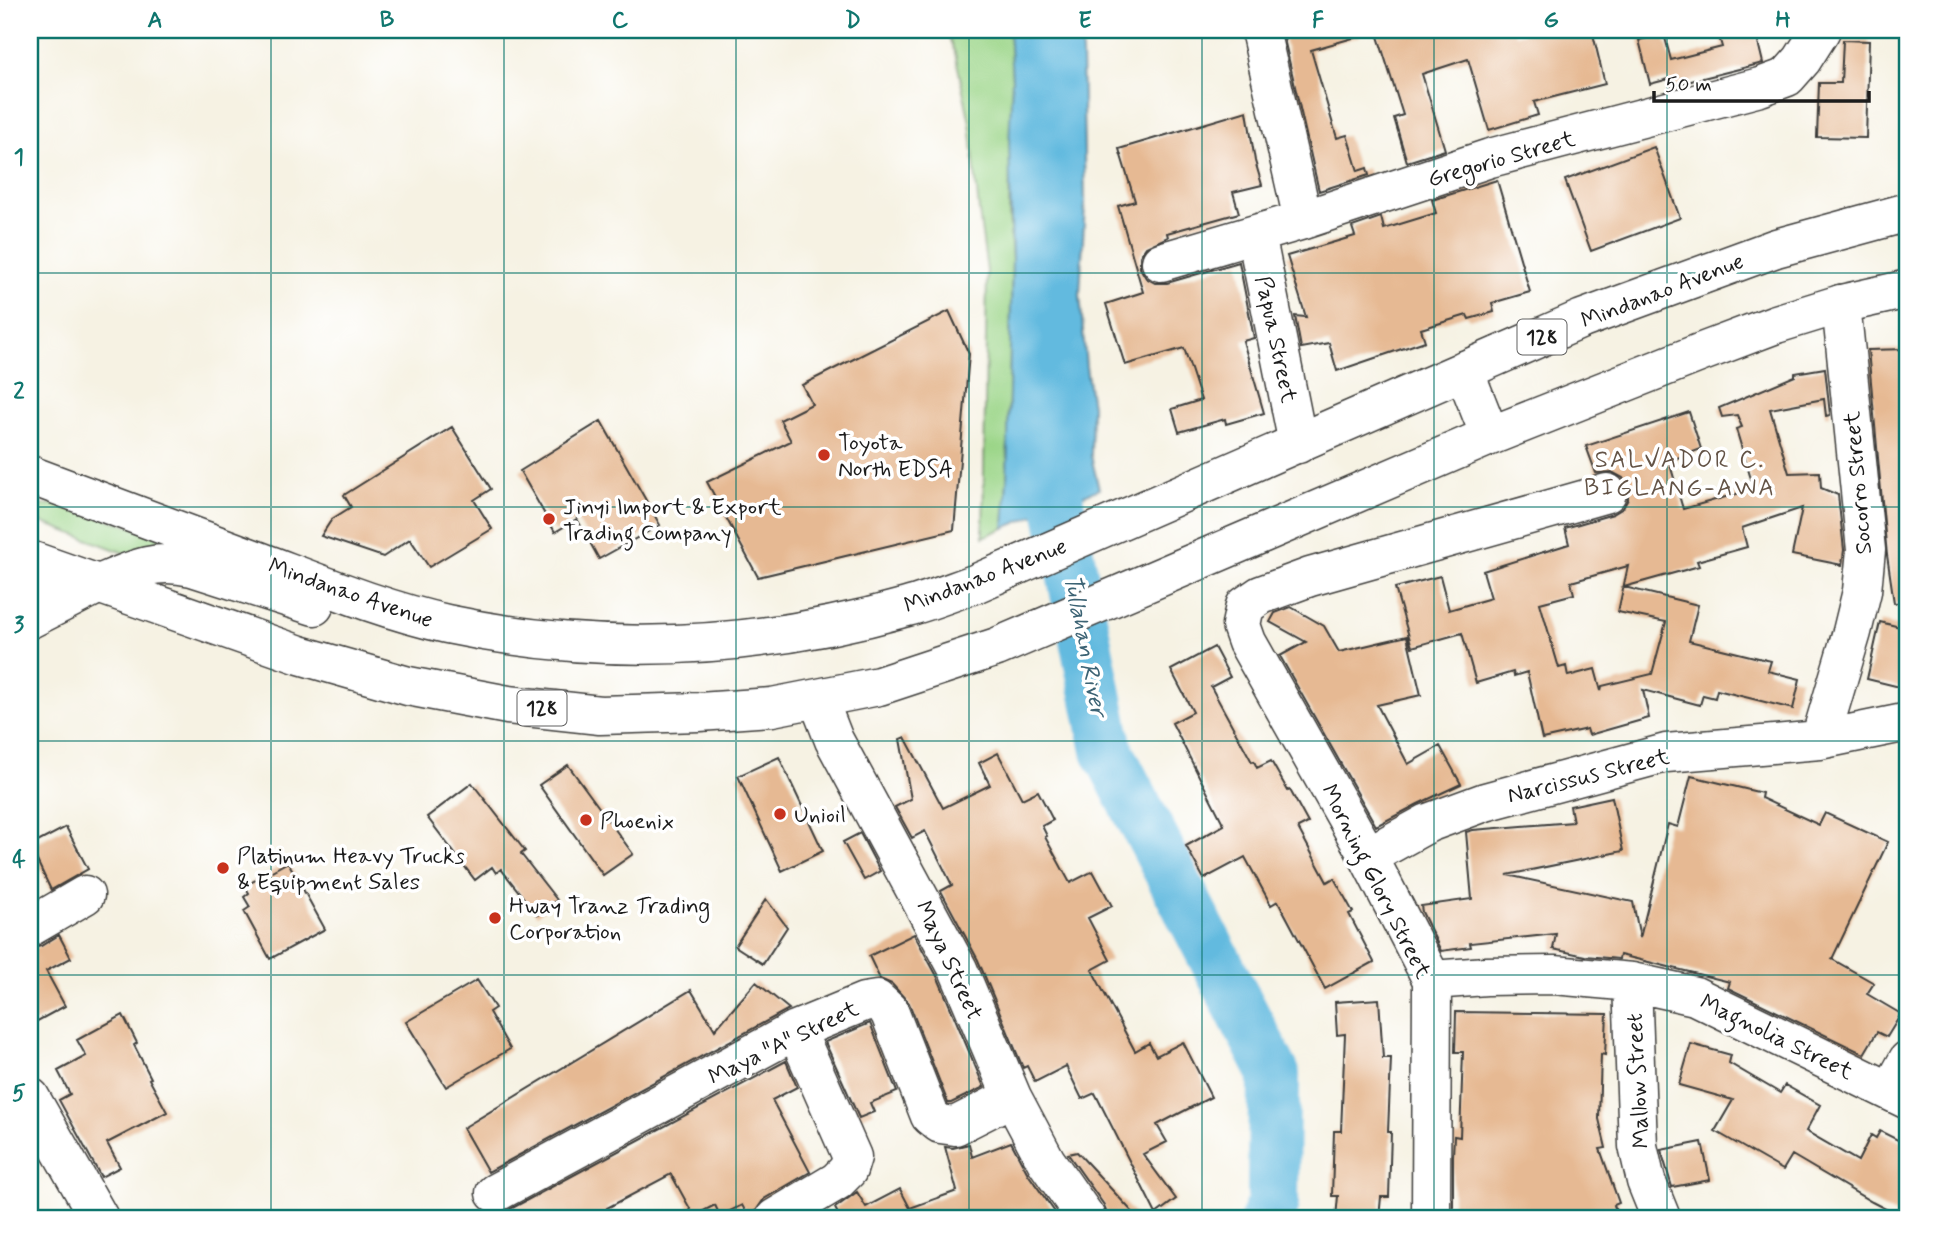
<svg xmlns="http://www.w3.org/2000/svg" width="1938" height="1248" viewBox="0 0 1938 1248" font-family="Mynerve,sans-serif">
<rect width="100%" height="100%" fill="#fff"/>
<filter id="ink" filterUnits="userSpaceOnUse"><feTurbulence type="fractalNoise" baseFrequency=".0143" numOctaves="2"/><feDisplacementMap in="SourceGraphic" scale="14" xChannelSelector="R" yChannelSelector="G"/><feConvolveMatrix kernelMatrix="1 2 1 2 8 2 1 2 1" color-interpolation-filters="sRGB"/></filter>
<filter id="wash" filterUnits="userSpaceOnUse"><feTurbulence type="fractalNoise" baseFrequency=".00686" numOctaves="4" result="noise"/><feDisplacementMap in="SourceGraphic" scale="28" xChannelSelector="R" yChannelSelector="G"/><feGaussianBlur stdDeviation="1.57" result="paint"/><feColorMatrix in="noise" values="0 0 0 0 0 0 0 0 0 0 0 0 0 0 0 0 0 1.4 0 .05"/><feComposite in="paint" operator="in"/></filter>
<g filter="url(#wash)">
<rect width="100%" height="100%" fill="#f6f2e3"/>
<!-- grass -->
<path fill="#9bd588" stroke="#5c7852" stroke-width="2" d="M946,30H1009L1010,36L1012,80L1009,213L1012,261L1007,480L1004,528L983,537L987,271L980,220L970,123L955,53Z
M60,503L178,542L127,554L30,518V507Z"/>
<!-- water -->
<path fill="#62badf" stroke="#3f6b7e" stroke-width="2" d="M1009,30H1079L1082,52L1085,204L1080,294L1086,367L1092,406L1091,456L1099,489L1004,528L1007,480L1012,261L1009,143L1012,80Z"/>
<g fill="none" stroke-linecap="round" stroke-linejoin="round">
<!-- river -->
<path stroke="#62badf" stroke-width="52" d="M1052,435L1055,487L1107,750L1274,1074L1273,1203L1266,1218"/>
</g>
<g id="blocks">
<!-- building -->
<path fill="#e6b993" fill-rule="evenodd" d="M1282,30H1359L1360,36L1311,50L1337,138L1347,135L1358,171L1367,168L1369,175L1319,191Z
M1376,30H1513L1515,35L1535,30H1592L1605,84L1534,102L1538,115L1489,130L1468,59L1422,74L1445,150L1407,162L1394,118L1403,115Z
M1717,30H1755L1763,63L1671,86L1669,79L1650,84L1639,40L1664,34L1671,60L1722,47Z
M1843,40L1869,41L1866,138L1817,137L1819,83H1841Z
M1247,111L1255,161L1262,185L1233,192L1239,213L1167,233L1168,237L1146,247L1140,256V268L1146,278L1155,283H1167L1239,262L1254,338L1243,341L1264,413L1226,424L1225,419L1179,432L1172,409L1201,400L1184,348L1125,365L1106,304L1143,292L1118,206L1135,201L1119,149Z
M1654,147L1680,218L1591,251L1565,180Z
M1497,180L1530,292L1492,303L1494,312L1469,319L1467,315L1421,329L1425,341L1337,371L1329,343L1301,348L1295,316L1306,317L1287,256L1355,236L1352,227L1381,217L1384,229L1436,213L1432,200Z
M949,311L969,354L954,530L758,577L707,482L791,441L780,420L812,404L802,385Z
M1908,349V602L1894,603L1887,555L1868,350Z
M1825,368L1830,415L1826,416L1824,399L1770,409L1789,473L1820,472L1821,488L1838,495L1844,550L1842,565L1792,555L1802,508L1742,528L1747,547L1697,561L1699,566L1624,587L1698,605L1689,641L1771,661L1768,671L1800,679L1793,709L1717,690L1715,698L1703,695L1700,705L1643,690L1649,718L1589,735L1587,729L1542,739L1527,672L1514,676L1513,672L1476,683L1462,633L1412,647L1395,588L1440,576L1449,610L1491,598L1483,571L1569,544L1565,528L1613,514L1623,508L1628,499V488L1623,478L1612,472L1596,473L1586,446L1689,412L1701,449L1669,461L1683,509L1754,489L1736,429L1742,427L1737,415L1722,417L1719,408L1795,376V373ZM1628,566L1618,612L1666,622L1652,674L1602,686L1601,691L1595,669L1568,676L1566,666L1559,668L1540,603L1574,594L1571,582Z
M601,421L660,525L599,559L577,519L555,532L520,471Z
M452,427L491,489L474,500L492,529L429,567L410,539L383,557L321,536L332,519L351,507L344,495Z
M1291,607L1324,626L1339,652L1407,636L1421,695L1377,705L1408,764L1440,746L1461,784L1418,804L1376,826L1280,656L1306,642L1270,622L1275,613Z
M1880,622L1908,629V689L1867,679Z
M1214,647L1230,677L1211,687L1252,762L1254,761L1257,768L1271,761L1288,791L1290,790L1308,823L1298,828L1327,882L1334,878L1353,912L1349,914L1374,962L1325,989L1278,901L1271,905L1245,857L1204,879L1186,846L1224,825L1172,723L1193,712L1171,670Z
M905,737L943,808L990,785L979,763L998,753L1022,799L1038,791L1053,820L1042,826L1047,836L1045,837L1070,883L1093,871L1112,906L1088,918L1110,960L1092,970L1135,1051L1149,1043L1156,1056L1183,1042L1211,1097L1157,1125L1167,1142L1143,1154L1176,1199L1156,1214L1095,1093L1082,1099L1066,1066L1035,1082L1027,1066L1023,1068L978,960L941,891L952,885L925,831L912,838L895,807L911,799L900,739Z
M779,757L823,851L782,871L738,776Z
M568,765L633,854L603,875L539,785Z
M1691,776L1762,793L1761,798L1819,825L1825,813L1888,842L1832,959L1874,983L1867,994L1901,1014L1887,1037L1877,1032L1864,1054L1728,988L1730,982L1620,955L1619,959L1585,956L1553,949L1556,934L1470,943L1471,947L1441,951L1422,912L1421,906L1472,899L1466,832L1473,830L1573,822L1570,806L1612,797L1623,851L1507,875L1633,902L1640,938L1668,824L1678,827Z
M472,783L525,851L521,854L557,900L537,915L501,869L496,873L492,867L475,880L427,817Z
M66,827L88,869L51,890L30,846Z
M860,833L880,871L864,880L843,842Z
M288,862L325,929L270,959L244,911L250,907L244,897L249,893L245,886Z
M766,899L787,927L763,964L735,946Z
M914,934L938,978L984,1087L951,1103H948L909,1003L892,984L880,979L869,956Z
M59,935L71,958L46,971L65,1006L30,1025V949L41,946Z
M477,980L495,1008L489,1012L510,1049L446,1087L406,1022Z
M756,982L789,1009L488,1172L463,1128L691,990L715,1030Z
M1379,999L1383,1058H1391L1388,1132H1391L1389,1197H1381L1379,1218H1336L1338,1196H1332L1334,1131H1341L1345,1034L1337,1035L1335,1002Z
M1456,1012L1607,1014L1605,1055L1601,1054L1599,1119L1606,1148L1600,1149L1619,1203L1614,1205L1618,1218H1453V1156L1454,1136L1460,1137L1463,1052H1455Z
M123,1015L137,1043L134,1045L151,1078L149,1079L167,1112L107,1143L120,1167L101,1177L59,1100L70,1094L58,1071L86,1056L77,1040Z
M870,1023L897,1092L870,1103L874,1112L859,1118L825,1042Z
M1691,1044L1731,1055L1729,1063L1780,1093L1785,1085L1820,1105L1806,1131L1858,1161L1871,1135L1876,1138L1880,1131L1908,1145V1218H1903L1872,1202L1792,1155L1783,1170L1715,1131L1733,1100L1679,1085Z
M786,1061L797,1087L772,1100L810,1172L764,1199L755,1212L748,1216L742,1205L720,1216L715,1205L694,1216L671,1174L607,1208L612,1218H475L486,1212L495,1215L505,1212Z
M1011,1142L1028,1174L1059,1218H840L835,1208L857,1192L866,1207L900,1189L910,1208L957,1191L945,1147L953,1148L969,1144L972,1157Z
M1702,1142L1710,1180L1672,1187L1661,1150Z
M1077,1152L1138,1218H1108L1104,1205L1068,1154Z"/>
</g>
</g>
<g filter="url(#ink)">
<use href="#blocks" fill-opacity="0" stroke="#3d3c3a" stroke-width="2"/>
<g fill="none" stroke-linecap="round" stroke-linejoin="round">
<defs>
<path id="minor" d="M1260,30L1303,220
M1256,234L1298,444
M1161,262L1303,220L1490,158L1760,87L1787,77L1802,60L1821,30
M30,619L95,586
M818,699L834,740L958,969L1012,1097L1046,1161L1086,1218
M1820,740L1852,632L1862,591L1866,550L1841,304
M1368,856L1428,823L1485,802L1666,753L1820,740L1908,722
M30,927L85,895
M1432,980L1486,976L1554,975L1632,982L1695,996L1908,1100
M1632,982L1638,1146L1646,1181L1661,1218
M1891,1091L1908,1060
M30,1097L99,1218
M495,1193L796,1030L864,1002L877,1000L889,1011L930,1116L940,1124L955,1126L1012,1097
M775,1218L837,1181L848,1170L852,1157L796,1030
M1431,1218L1432,980L1368,856L1247,642L1241,625L1245,606L1261,595L1310,577L1607,493"/>
<path id="major" d="M1464,370L1490,436
M30,475C107,504 185,533 262,562C323,585 384,610 447,624C602,657 755,650 907,607C930,601 954,591 977,583L1582,319L1776,248L1908,212
M30,560L300,655L408,686L508,705L600,715L699,712L772,707L879,686L997,647L1490,436L1702,352L1776,324L1841,304L1908,289
M97,585C132,570 153,558 192,567L314,606"/>
<path id="highway" d="M30,592L97,585"/>
</defs>
<!-- minor casing -->
<use href="#minor" stroke="#3d3c3a" stroke-width="41"/>
<!-- major casing -->
<use href="#major" stroke="#3d3c3a" stroke-width="41"/>
<!-- highway casing -->
<use href="#highway" stroke="#3d3c3a" stroke-width="41"/>
<!-- minor -->
<use href="#minor" stroke="#fff" stroke-width="38"/>
<!-- major -->
<use href="#major" stroke="#fff" stroke-width="38"/>
<!-- highway -->
<use href="#highway" stroke="#fff" stroke-width="38"/>
</g>
</g>
<!-- grid -->
<path fill="none" stroke="#0f766e" stroke-width="2" stroke-opacity="0.55" d="M271,30V1218M504,30V1218M736,30V1218M969,30V1218M1202,30V1218M1434,30V1218M1667,30V1218M30,273H1908M30,507H1908M30,741H1908M30,975H1908"/>
<!-- markers -->
<g fill="#c8321e" stroke="#fff" stroke-width="2.5">
<circle cx="824" cy="455" r="7"/>
<circle cx="549" cy="519" r="7"/>
<circle cx="780" cy="814" r="7"/>
<circle cx="586" cy="820" r="7"/>
<circle cx="223" cy="868" r="7"/>
<circle cx="495" cy="918" r="7"/>
</g>
<g text-anchor="middle" stroke-width="7" stroke-linejoin="round" paint-order="stroke">
<!-- shield labels -->
<g fill="#fff" stroke="#606060" stroke-width="2">
<rect x="1517.5" y="319.5" width="49" height="35" rx="5"/>
<rect x="517.5" y="690.5" width="49" height="35" rx="5"/>
</g>
<g font-size="21" font-weight="bold" fill="#1c1c1c">
<text x="1542" y="344">128</text>
<text x="542" y="715">128</text>
</g>
<!-- street labels -->
<g font-size="23" fill="#1c1c1c" stroke="#fff">
<text transform="translate(1501 158) rotate(-16)" y="8">Gregorio Street</text>
<text transform="translate(1662 290) rotate(-21)" y="8">Mindanao Avenue</text>
<text transform="translate(1277 339) rotate(78)" y="8">Papua Street</text>
<text transform="translate(1857 483) rotate(-95)" y="8">Socorro Street</text>
<text transform="translate(985 575) rotate(-21)" y="8">Mindanao Avenue</text>
<text transform="translate(351 592) rotate(19)" y="8">Mindanao Avenue</text>
<text transform="translate(1588 775) rotate(-14)" y="8">Narcissus Street</text>
<text transform="translate(1377 881) rotate(63)" y="8">Morning Glory Street</text>
<text transform="translate(950 960) rotate(65)" y="8">Maya Street</text>
<text transform="translate(1777 1036) rotate(26)" y="8">Magnolia Street</text>
<text transform="translate(783 1042) rotate(-26)" y="8">Maya "A" Street</text>
<text transform="translate(1637 1081) rotate(-93)" y="8">Mallow Street</text>
</g>
<!-- poi labels -->
<g font-size="23" fill="#1c1c1c" stroke="#fff" text-anchor="start">
<text x="838" y="450">Toyota<tspan x="838" dy="26">North EDSA</tspan></text>
<text x="563" y="514">Jinyi Import &amp; Export<tspan x="563" dy="26">Trading Company</tspan></text>
<text x="794" y="822">Unioil</text>
<text x="600" y="828">Phoenix</text>
<text x="237" y="863">Platinum Heavy Trucks<tspan x="237" dy="26">&amp; Equipment Sales</tspan></text>
<text x="509" y="913">Hway Tranz Trading<tspan x="509" dy="26">Corporation</tspan></text>
</g>
<!-- neighbourhood labels -->
<g font-size="24" letter-spacing="2" fill="#635346" stroke="#fff">
<text x="1680" y="467">SALVADOR C.<tspan x="1680" dy="28">BIGLANG-AWA</tspan></text>
</g>
<!-- water labels -->
<g font-size="24" font-style="italic" fill="#3c6374" stroke="#fff">
<text transform="translate(1086 645) rotate(79)" y="8">Tullahan River</text>
</g>
</g>
<!-- margin -->
<rect width="1938" height="1248" fill="none" stroke="#fff" stroke-width="77"/>
<!-- scale -->
<path d="M1654 91v10h215v-10" fill="none" stroke="#1c1c1c" stroke-width="3.5"/>
<text x="1665" y="91" font-size="21" fill="#1c1c1c" stroke="#ffffff" stroke-width="5" paint-order="stroke">50 m</text>
<rect x="38" y="38" width="1861" height="1172" fill="none" stroke="#0f766e" stroke-width="2.5"/>
<g font-size="23" text-anchor="middle" font-weight="bold" fill="#0f766e">
<text x="155" y="27">A</text>
<text x="387" y="27">B</text>
<text x="620" y="27">C</text>
<text x="853" y="27">D</text>
<text x="1085" y="27">E</text>
<text x="1318" y="27">F</text>
<text x="1551" y="27">G</text>
<text x="1783" y="27">H</text>
<text x="19" y="164">1</text>
<text x="19" y="398">2</text>
<text x="19" y="632">3</text>
<text x="19" y="866">4</text>
<text x="19" y="1100">5</text>
</g>
</svg>
